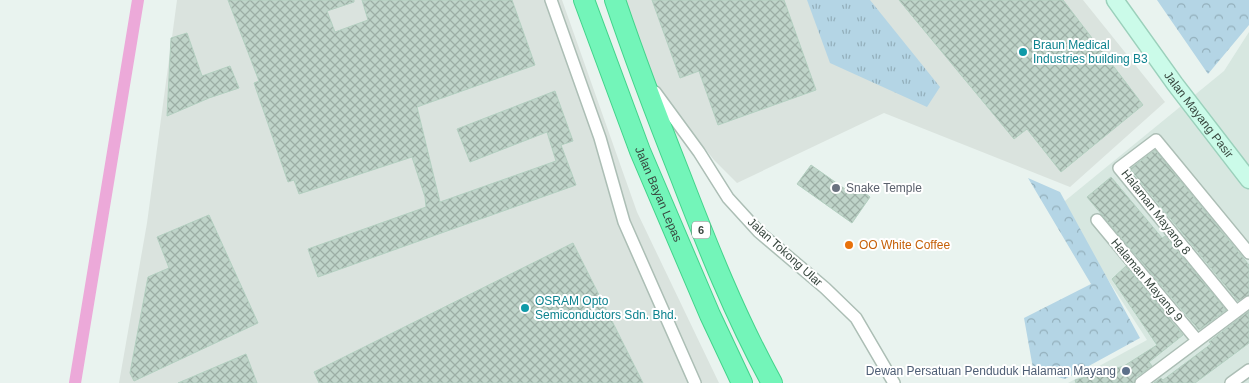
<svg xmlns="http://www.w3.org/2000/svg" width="1249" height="383" viewBox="0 0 1249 383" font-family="Helvetica,sans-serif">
<defs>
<pattern id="forest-crowns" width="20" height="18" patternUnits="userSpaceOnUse" patternTransform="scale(1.25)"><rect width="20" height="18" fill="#b4d5e5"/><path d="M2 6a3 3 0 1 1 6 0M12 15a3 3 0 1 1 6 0" fill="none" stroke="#93afbb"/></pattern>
<pattern id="park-tufts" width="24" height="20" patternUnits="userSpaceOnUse" patternTransform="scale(1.25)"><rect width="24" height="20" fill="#b4d5e5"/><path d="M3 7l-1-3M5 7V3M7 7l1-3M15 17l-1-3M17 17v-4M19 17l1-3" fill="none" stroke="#93afbb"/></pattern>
<pattern id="building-cross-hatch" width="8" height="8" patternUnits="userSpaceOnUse" patternTransform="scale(1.25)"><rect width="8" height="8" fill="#bfd4c9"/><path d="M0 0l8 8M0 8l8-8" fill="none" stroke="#9caea5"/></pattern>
</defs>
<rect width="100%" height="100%" fill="#e9f3ef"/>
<!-- residential -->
<path fill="#d7e7e0" d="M1249,32V383H1068L1147,340L1060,205L1224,71Z"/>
<!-- industrial -->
<path fill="#dae3de" d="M177,0H562L637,212L719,383H119L147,223Z
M620,0H1083L1165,102L1070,187L884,113L737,183L714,160L675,111L641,62Z"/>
<!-- forest -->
<path fill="url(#forest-crowns)" d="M1157,0H1249V25L1208,74Z
M1028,178L1060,192L1140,338L1065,379L1054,376L1034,374L1024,318L1091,284Z"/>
<!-- park -->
<path fill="url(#park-tufts)" d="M807,0H870L940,87L927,107L830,63Z"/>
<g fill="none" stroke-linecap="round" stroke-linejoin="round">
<!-- canal -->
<path stroke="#eca9d9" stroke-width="12" d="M75,383L138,0"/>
</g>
<!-- building -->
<path fill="url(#building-cross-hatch)" stroke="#b3cfc0" d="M228,0H354V2L327,11L335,32L368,20L362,0H512L535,65L417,107L440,202L556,161L547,132L470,162L457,129L555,91L573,141L561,145L576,185L318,277L308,249L426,207L425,197L412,157L299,194L294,180L288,182L254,83L259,81Z
M652,0H784L816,90L718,125L699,71L680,78Z
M899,0H1063L1143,105L1061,172L1027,129L1014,139Z
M187,33L202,76L230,66L239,88L209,98L167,116L171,38Z
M1155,150L1249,265V295L1238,301L1130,169Z
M811,165L845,189L850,182L870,197L852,223L797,184Z
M1111,177L1162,238L1165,236L1226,310L1199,330L1087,197Z
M209,215L258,323L134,381L130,373L148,277L169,268L157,237Z
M573,243L643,383H319L314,372Z
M1126,266L1183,335L1149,362L1152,366L1136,377L1134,383H1076L1075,380L1124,366L1157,345L1112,279Z
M1249,311V343L1195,383H1154L1161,378L1163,380L1211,344L1209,342Z
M246,354L257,383H178Z"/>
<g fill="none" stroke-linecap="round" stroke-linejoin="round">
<defs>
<path id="street" d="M551,0L600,138L624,222L695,383
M655,92L699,152L728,198L759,232L825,288L856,318L894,383
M1097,220L1197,340
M1236,311L1119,168L1156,140L1249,253
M1141,383L1249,302
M1231,383L1249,370"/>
<g id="secondary">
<path id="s1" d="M1115,0L1175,84L1249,180"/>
</g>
<g id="highway">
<path id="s2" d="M584,0L640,151L710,315L742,383"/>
<path d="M615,0C635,59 657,117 680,175C707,245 735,316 772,383"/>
</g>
</defs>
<!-- street casing -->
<use href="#street" stroke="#acbeb5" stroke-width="14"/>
<!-- secondary casing -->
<use href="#secondary" stroke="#9bd0bb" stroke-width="19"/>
<!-- highway casing -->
<use href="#highway" stroke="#42d48b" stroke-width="22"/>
<!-- street -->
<use href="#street" stroke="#fff" stroke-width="11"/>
<!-- secondary -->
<use href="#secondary" stroke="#cbfbe9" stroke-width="16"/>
<!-- highway -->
<use href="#highway" stroke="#73f5b9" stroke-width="20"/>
</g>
<!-- markers -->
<g fill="#0f9aa8" stroke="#fff" stroke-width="2">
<circle cx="1023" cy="52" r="5"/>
<circle cx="525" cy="308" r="5"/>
</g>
<circle fill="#6b7280" stroke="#fff" stroke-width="2" cx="836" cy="188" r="5"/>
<circle fill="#e8710a" stroke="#fff" stroke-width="2" cx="849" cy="245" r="5"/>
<circle fill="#5c6f8a" stroke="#fff" stroke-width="2" cx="1126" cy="371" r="5"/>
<g text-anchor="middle" stroke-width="4" stroke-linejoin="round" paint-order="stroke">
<!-- shield labels -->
<rect fill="#fff" stroke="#747e79" stroke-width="1" x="692" y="221.5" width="18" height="17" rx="4"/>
<g font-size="11" font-weight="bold" fill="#38473f">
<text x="701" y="234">6</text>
</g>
<!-- culture labels -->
<g font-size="12" fill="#0d838f" stroke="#fff" text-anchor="start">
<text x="1033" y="49">Braun Medical<tspan x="1033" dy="14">Industries building B3</tspan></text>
<text x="535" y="305">OSRAM Opto<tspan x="535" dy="14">Semiconductors Sdn. Bhd.</tspan></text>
</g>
<!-- street labels -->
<g font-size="12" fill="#38473f" stroke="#fff">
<text dy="4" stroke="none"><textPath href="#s1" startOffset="142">Jalan Mayang Pasir</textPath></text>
<text dy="4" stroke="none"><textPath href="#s2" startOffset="208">Jalan Bayan Lepas</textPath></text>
<text transform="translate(1156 212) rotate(52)" y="4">Halaman Mayang 8</text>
<text transform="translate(785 252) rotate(42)" y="4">Jalan Tokong Ular</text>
<text transform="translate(1147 280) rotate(50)" y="4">Halaman Mayang 9</text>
</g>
<!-- worship labels -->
<g font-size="12" fill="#5b616d" stroke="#fff" text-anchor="start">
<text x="846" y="192">Snake Temple</text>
</g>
<!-- food labels -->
<g font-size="12" fill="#c56008" stroke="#fff" text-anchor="start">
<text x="859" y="249">OO White Coffee</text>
</g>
<!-- service labels -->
<g font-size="12" fill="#4e5e75" stroke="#fff" text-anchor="end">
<text x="1116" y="375">Dewan Persatuan Penduduk Halaman Mayang</text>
</g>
</g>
</svg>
